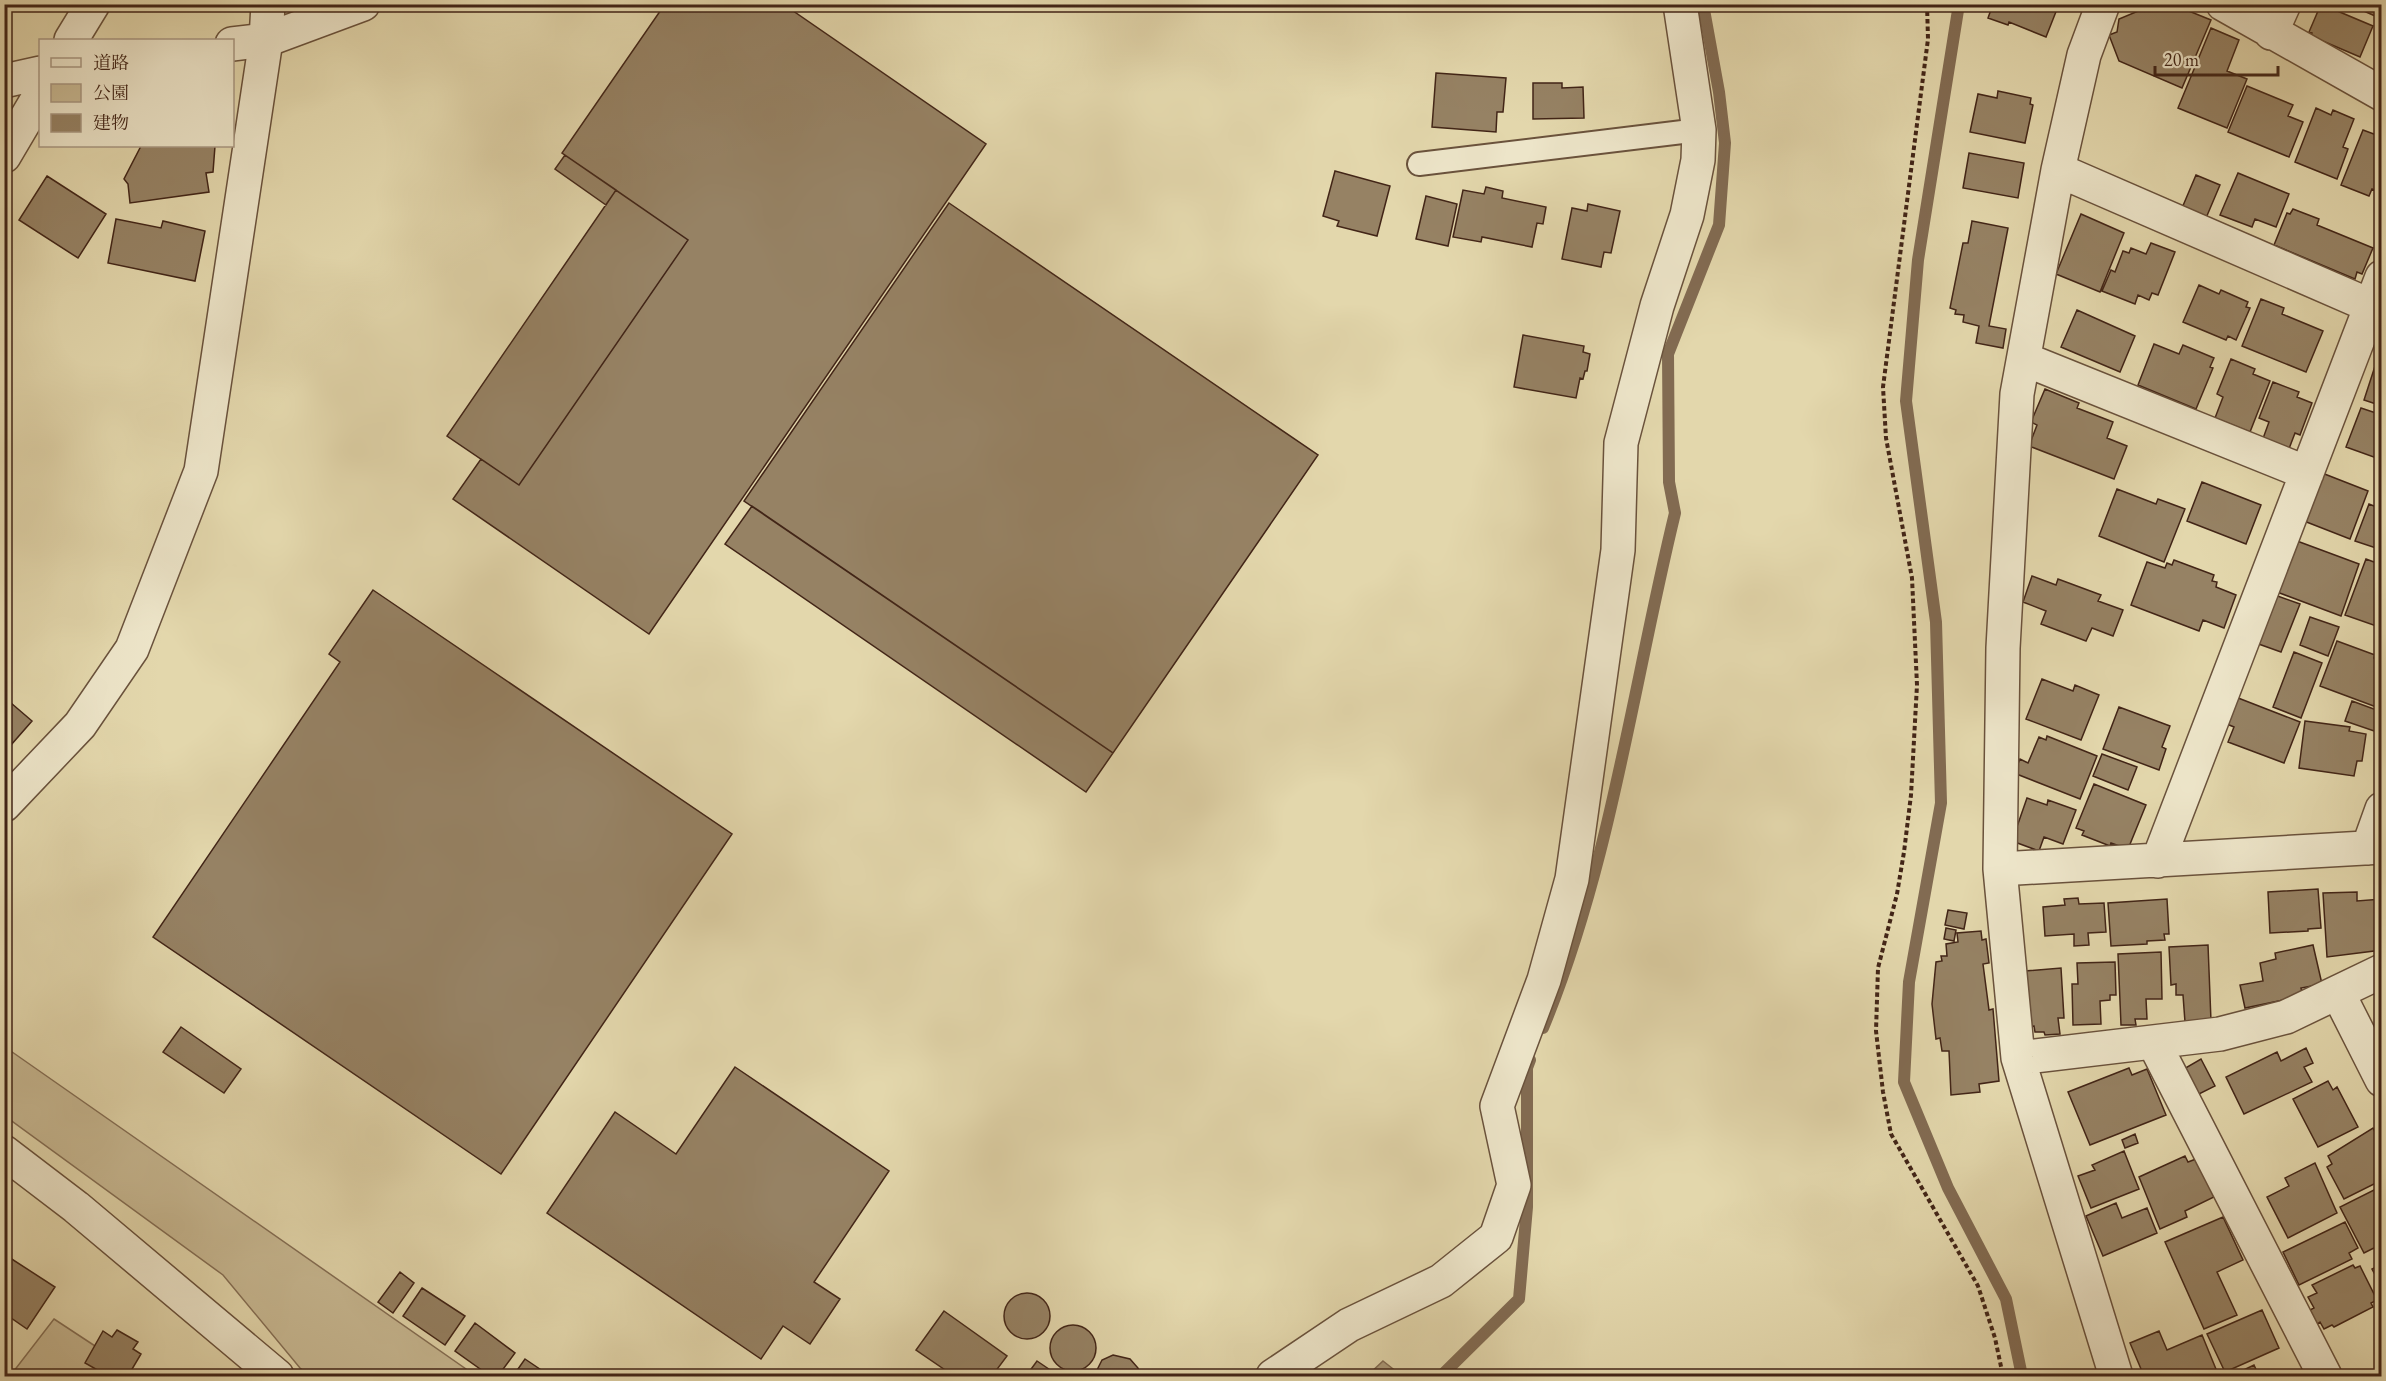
<svg xmlns="http://www.w3.org/2000/svg" width="2386" height="1381" viewBox="0 0 2386 1381" font-family="'EB Garamond','Noto Serif JP',serif">
<rect width="100%" height="100%" fill="#e3d7ac"/>
<filter id="stains"><feTurbulence type="fractalNoise" baseFrequency=".00333" numOctaves="4"/><feColorMatrix values="0 0 0 0 .2 0 0 0 0 .09 0 0 0 0 .02 0 0 0 .5 -.17"/></filter>
<radialGradient id="worn" r=".72"><stop offset=".6" stop-color="#630" stop-opacity="0"/><stop offset="1" stop-color="#630" stop-opacity=".3"/></radialGradient>
<!-- green -->
<path fill="#c8b993" stroke="#856f55" stroke-width="1.5" d="M5,1047L476,1376H311L300,1368L223,1275L5,1116Z
M54,1319L127,1367V1376H10Z"/>
<!-- water -->
<path fill="#ac9a79" stroke="#826b52" stroke-width="1.5" d="M1383,1361L1402,1376H1367Z"/>
<g fill="none" stroke-linecap="round" stroke-linejoin="round">
<!-- stream -->
<path stroke="#826b52" stroke-width="12" d="M1959,4L1918,260L1906,401L1936,622L1941,803L1909,982L1904,1082L1948,1188L2006,1299L2022,1376
M1543,1028C1611,863 1633,685 1675,513L1669,482L1668,354L1719,225L1725,143L1719,92L1703,4
M1441,1376L1519,1299L1527,1207V1068L1530,1060"/>
</g>
<!-- building -->
<path fill="#968264" stroke="#422517" stroke-width="1.5" d="M665,4H783L986,144L649,634L453,499L481,459L519,485L688,240L562,153Z
M1993,4H2059L2046,37L2009,22L2008,25L1988,18Z
M2155,4H2161L2163,9L2174,5L2211,20L2182,88L2119,61L2109,35L2117,32L2119,19Z
M2321,4H2328L2336,8L2335,10L2373,26L2360,57L2311,36L2312,33L2309,32Z
M2348,4H2380L2375,16Z
M2211,28L2239,40L2227,71L2247,79L2227,128L2178,108Z
M1436,73L1506,78L1503,112H1497L1496,132L1432,127Z
M1533,83H1562V88L1583,87L1584,118L1533,119Z
M2247,86L2293,105L2288,116L2303,122L2289,157L2228,132Z
M1998,91L2031,98L2030,104L2033,105L2025,143L1970,132L1978,94L1997,98Z
M2316,108L2331,115L2333,110L2354,119L2343,147L2348,149L2337,179L2295,162Z
M2363,130L2382,137V193L2372,189L2369,196L2341,185Z
M141,146H215L213,172L206,173L209,192L130,203L128,184L124,179Z
M1969,153L2024,163L2018,198L1963,188Z
M565,155L616,190L606,205L555,169Z
M1335,171L1390,186L1377,236L1337,226L1339,221L1323,216Z
M2238,173L2289,194L2276,227L2255,219L2252,227L2220,215Z
M2196,175L2220,185L2206,218L2182,208Z
M47,176L106,214L78,258L19,220Z
M1486,187L1503,191L1502,198L1546,207L1543,224L1537,223L1532,247L1482,237L1481,242L1453,237L1463,190L1484,194Z
M616,190L688,240L519,485L447,436Z
M1426,196L1457,204L1448,246L1416,239Z
M949,203L1318,455L1113,753L744,501Z
M1588,204L1620,211L1611,253L1604,252L1601,267L1562,259L1572,208L1587,211Z
M2293,209L2319,219L2317,225L2373,248L2362,274L2357,272L2355,279L2274,245L2287,213L2290,214Z
M2081,214L2124,233L2100,292L2056,274Z
M116,219L161,228L163,221L205,231L195,281L108,263Z
M1972,221L2008,228L1989,326L2006,329L2003,348L1976,343L1979,326L1963,322L1964,315L1955,314L1956,310L1950,308L1963,243H1968Z
M2151,243L2175,252L2158,295L2152,293L2149,300L2138,295L2135,304L2102,291L2111,270L2115,272L2123,251L2129,253L2131,248L2146,254Z
M2199,285L2219,294L2221,290L2248,302L2246,307L2250,308L2236,340L2228,336L2226,340L2183,322Z
M2261,299L2284,308L2282,314L2323,331L2306,372L2242,346Z
M2077,310L2135,336L2120,372L2061,347Z
M1523,335L1584,346L1583,352L1590,354L1587,371H1585L1583,379L1580,378L1576,398L1514,387Z
M2154,344L2179,354L2183,345L2214,358L2210,367L2213,368L2196,409L2138,385Z
M2378,357L2382,358V406L2364,400Z
M2231,359L2255,369L2253,374L2270,381L2250,432L2215,418L2223,397L2217,394Z
M2273,382L2299,392L2297,397L2312,403L2300,435L2295,433L2287,454L2261,444L2269,422L2259,418Z
M2045,389L2079,403L2077,408L2113,422L2107,438L2127,446L2114,479L2029,446L2037,425L2031,422Z
M2361,408L2382,415V460L2346,447Z
M2322,473L2368,491L2350,539L2304,521Z
M2202,482L2261,505L2246,544L2187,521Z
M2117,489L2156,504L2158,499L2185,509L2164,562L2099,536Z
M2382,502V550L2355,541L2369,504L2379,508Z
M752,506L1113,753L1086,792L725,544Z
M2297,541L2359,564L2341,616L2277,592Z
M2366,559L2382,565V628L2345,615Z
M2174,560L2214,575L2212,581L2217,582L2216,587L2236,595L2224,628L2203,620L2199,631L2131,605L2147,562L2165,568L2167,563L2172,565Z
M2032,576L2056,585L2058,579L2101,595L2098,601L2123,610L2113,636L2092,628L2086,641L2041,624L2046,611L2023,602Z
M373,590L732,834L501,1174L153,937L340,662L329,654Z
M2272,594L2300,604L2281,652L2253,642Z
M2310,617L2339,627L2328,656L2300,645Z
M2337,641L2375,655L2374,658L2377,659L2375,666L2382,668V700L2379,708L2320,686Z
M2294,652L2322,663L2301,718L2273,707Z
M2042,679L2073,691L2075,685L2099,695L2081,740L2026,719Z
M2233,696L2300,722L2284,763L2228,742L2234,727L2222,722Z
M4,697L32,721L4,753Z
M2352,701L2382,712L2380,733L2345,721Z
M2119,707L2170,726L2162,747L2166,749L2159,770L2103,749Z
M2305,721L2350,727L2349,731L2366,734L2362,761H2357L2354,776L2299,768Z
M2047,736L2097,756L2080,799L2014,773L2020,759L2028,763L2039,737L2046,740Z
M2102,754L2137,767L2128,790L2093,776Z
M2094,784L2146,805L2128,849L2111,843L2110,846L2082,835L2084,831L2076,828Z
M2027,798L2047,805L2048,800L2076,810L2063,844L2044,837L2039,851L2012,841Z
M2318,889L2321,928L2308,929V931L2270,933L2268,892Z
M2357,892V901L2382,899V950L2327,957L2323,893Z
M2078,898L2079,904L2104,903L2106,932L2088,933L2089,945L2074,946V934L2045,936L2043,907L2065,905L2064,899Z
M2167,899L2169,934H2164L2165,940L2147,941V944L2111,946L2108,903Z
M1948,910L1967,913L1964,929L1945,925Z
M1946,928L1956,930L1954,941L1944,939Z
M1981,931L1982,940L1986,939L1989,963L1983,964L1989,1010L1993,1009L1999,1081L1979,1084L1980,1092L1951,1095L1949,1051H1942L1940,1038L1936,1039L1932,1004L1936,962L1942,961L1941,956H1947L1946,944L1958,942L1957,933Z
M2208,945L2211,1021L2185,1022L2183,995H2176V984L2171,985L2169,947Z
M2313,945L2322,984L2301,988L2303,996L2245,1008L2240,985L2263,981L2260,963L2276,959L2275,953Z
M2161,952L2162,999H2146L2147,1019H2135L2136,1025H2121L2118,954Z
M2115,962L2116,995H2110V1000L2100,1001L2101,1024L2073,1025L2072,984H2078L2077,963Z
M2061,968L2064,1018H2058L2060,1034L2045,1035L2044,1032H2035L2034,1026L2028,1027L2025,971Z
M181,1027L241,1069L224,1093L163,1052Z
M2306,1048L2313,1063L2304,1067L2312,1082L2244,1114L2226,1077L2277,1052L2281,1061Z
M2201,1059L2215,1086L2195,1096L2182,1070Z
M735,1067L889,1171L814,1282L840,1299L810,1344L783,1326L761,1359L547,1213L615,1112L676,1154Z
M2129,1068L2132,1075L2147,1069L2166,1115L2090,1145L2068,1092Z
M2328,1081L2333,1090L2337,1087L2358,1127L2318,1147L2293,1099Z
M2373,1128L2375,1132L2382,1129V1180L2344,1199L2327,1167L2332,1164L2328,1156Z
M2135,1134L2138,1143L2125,1148L2122,1140Z
M2124,1151L2139,1189L2091,1208L2078,1176L2095,1170L2092,1165Z
M2185,1156L2188,1162L2196,1159L2214,1197L2185,1211L2187,1217L2160,1229L2139,1177Z
M2315,1163L2337,1213L2288,1238L2267,1197L2289,1186L2285,1178Z
M2382,1186V1244L2364,1253L2340,1207Z
M2116,1203L2122,1218L2147,1208L2157,1233L2103,1256L2086,1216Z
M2223,1217L2243,1260L2217,1272L2237,1315L2204,1329L2165,1242Z
M2345,1222L2358,1248L2349,1253L2352,1259L2299,1285L2283,1252Z
M4,1254L55,1287L27,1329L4,1313Z
M2382,1264V1288L2372,1269Z
M2353,1265L2355,1268L2360,1266L2377,1300L2371,1303L2373,1307L2334,1327L2332,1325L2324,1329L2320,1322L2316,1325L2308,1311L2314,1308L2308,1297L2317,1293L2312,1285Z
M400,1272L414,1283L393,1313L378,1302Z
M422,1288L465,1316L445,1345L403,1316Z
M1004 1316a23 23 0 1 1 46 0a23 23 0 1 1-46 0Z
M2262,1310L2279,1348L2225,1372L2207,1334Z
M944,1311L1007,1356L992,1376H954L916,1350Z
M475,1323L515,1353L498,1376H490L455,1351Z
M1050 1348a23 23 0 1 1 46 0a23 23 0 1 1-46 0Z
M117,1330L138,1342L133,1349L141,1354L128,1376H108L85,1363L103,1331L112,1337Z
M2159,1331L2167,1350L2202,1335L2218,1374L2144,1376L2130,1343Z
M1113,1355L1130,1359L1138,1368L1140,1376H1094L1102,1360Z
M525,1359L550,1376H513Z
M1037,1361L1059,1376H1026Z
M2254,1365L2259,1376L2269,1371L2271,1376H2231Z"/>
<g fill="none" stroke-linecap="round" stroke-linejoin="round">
<defs>
<path id="service" d="M1419,164L1699,130"/>
<path id="minor" d="M2103,4L2084,55L2058,170L2017,394L2003,648L2000,869L2018,1058L2116,1376
M2223,4L2382,94
M2271,33L2284,4
M71,40L93,4
M232,44L266,40L363,4
M4,81L40,73
M4,156L40,95
M2058,170L2371,306
M2024,359L2307,473
M2368,848L2382,809
M2158,861L2382,277
M2000,869L2382,847
M2338,993L2382,1080
M2154,1043L2325,1376
M2018,1058L2220,1034L2286,1017L2382,971
M4,1152L76,1207L277,1376
M1273,1376L1349,1325L1441,1281L1496,1237L1514,1185L1497,1106L1544,980L1572,879L1618,550L1621,443L1657,306L1687,215L1698,160L1699,130L1680,4"/>
<path id="tertiary" d="M4,805L80,725L132,649L201,471L266,40L268,4"/>
</defs>
<!-- service casing -->
<use href="#service" stroke="#6a523c" stroke-width="26"/>
<!-- minor casing -->
<use href="#minor" stroke="#6a523c" stroke-width="36"/>
<!-- tertiary casing -->
<use href="#tertiary" stroke="#6a523c" stroke-width="36"/>
<!-- path -->
<path stroke="#422517" stroke-width="4" stroke-dasharray="4.5 3" stroke-linecap="butt" d="M1927,4L1928,39L1883,387L1886,438L1912,578L1917,685L1911,795L1904,852L1897,894L1878,968L1876,1031L1883,1092L1891,1134L1978,1286L1995,1338L2003,1376"/>
<!-- service -->
<use href="#service" stroke="#ede5c9" stroke-width="22"/>
<!-- minor -->
<use href="#minor" stroke="#ede5c9" stroke-width="33"/>
<!-- tertiary -->
<use href="#tertiary" stroke="#ede5c9" stroke-width="33"/>
</g>
<!-- margin -->
<rect width="2386" height="1381" fill="none" stroke="#e3d7ac" stroke-width="24"/>
<rect x="6" y="6" width="2374" height="1369" fill="none" stroke="#422517" stroke-width="3"/>
<rect x="12" y="12" width="2362" height="1357" fill="none" stroke="#422517" stroke-width="1.5"/>
<!-- legend -->
<rect x="39" y="39" width="195" height="108" fill="#ede5c9" stroke="#a99882" stroke-width="1.5"/>
<rect x="51" y="58" width="30" height="9" fill="#ede5c9" stroke="#a99882" stroke-width="1.5"/>
<text x="93" y="69" font-size="18" fill="#422517">道路</text>
<rect x="51" y="84" width="30" height="18" fill="#c8b993" stroke="#a99882" stroke-width="1.5"/>
<text x="93" y="99" font-size="18" fill="#422517">公園</text>
<rect x="51" y="114" width="30" height="18" fill="#968264" stroke="#a99882" stroke-width="1.5"/>
<text x="93" y="129" font-size="18" fill="#422517">建物</text>
<!-- scale -->
<path d="M2155 66v9h123v-9" fill="none" stroke="#422517" stroke-width="3"/>
<text x="2164" y="66" font-size="18" fill="#422517" stroke="#ede5c9" stroke-width="4.5" paint-order="stroke">20 m</text>
<rect width="100%" height="100%" filter="url(#stains)"/>
<rect width="100%" height="100%" fill="url(#worn)"/>
</svg>
